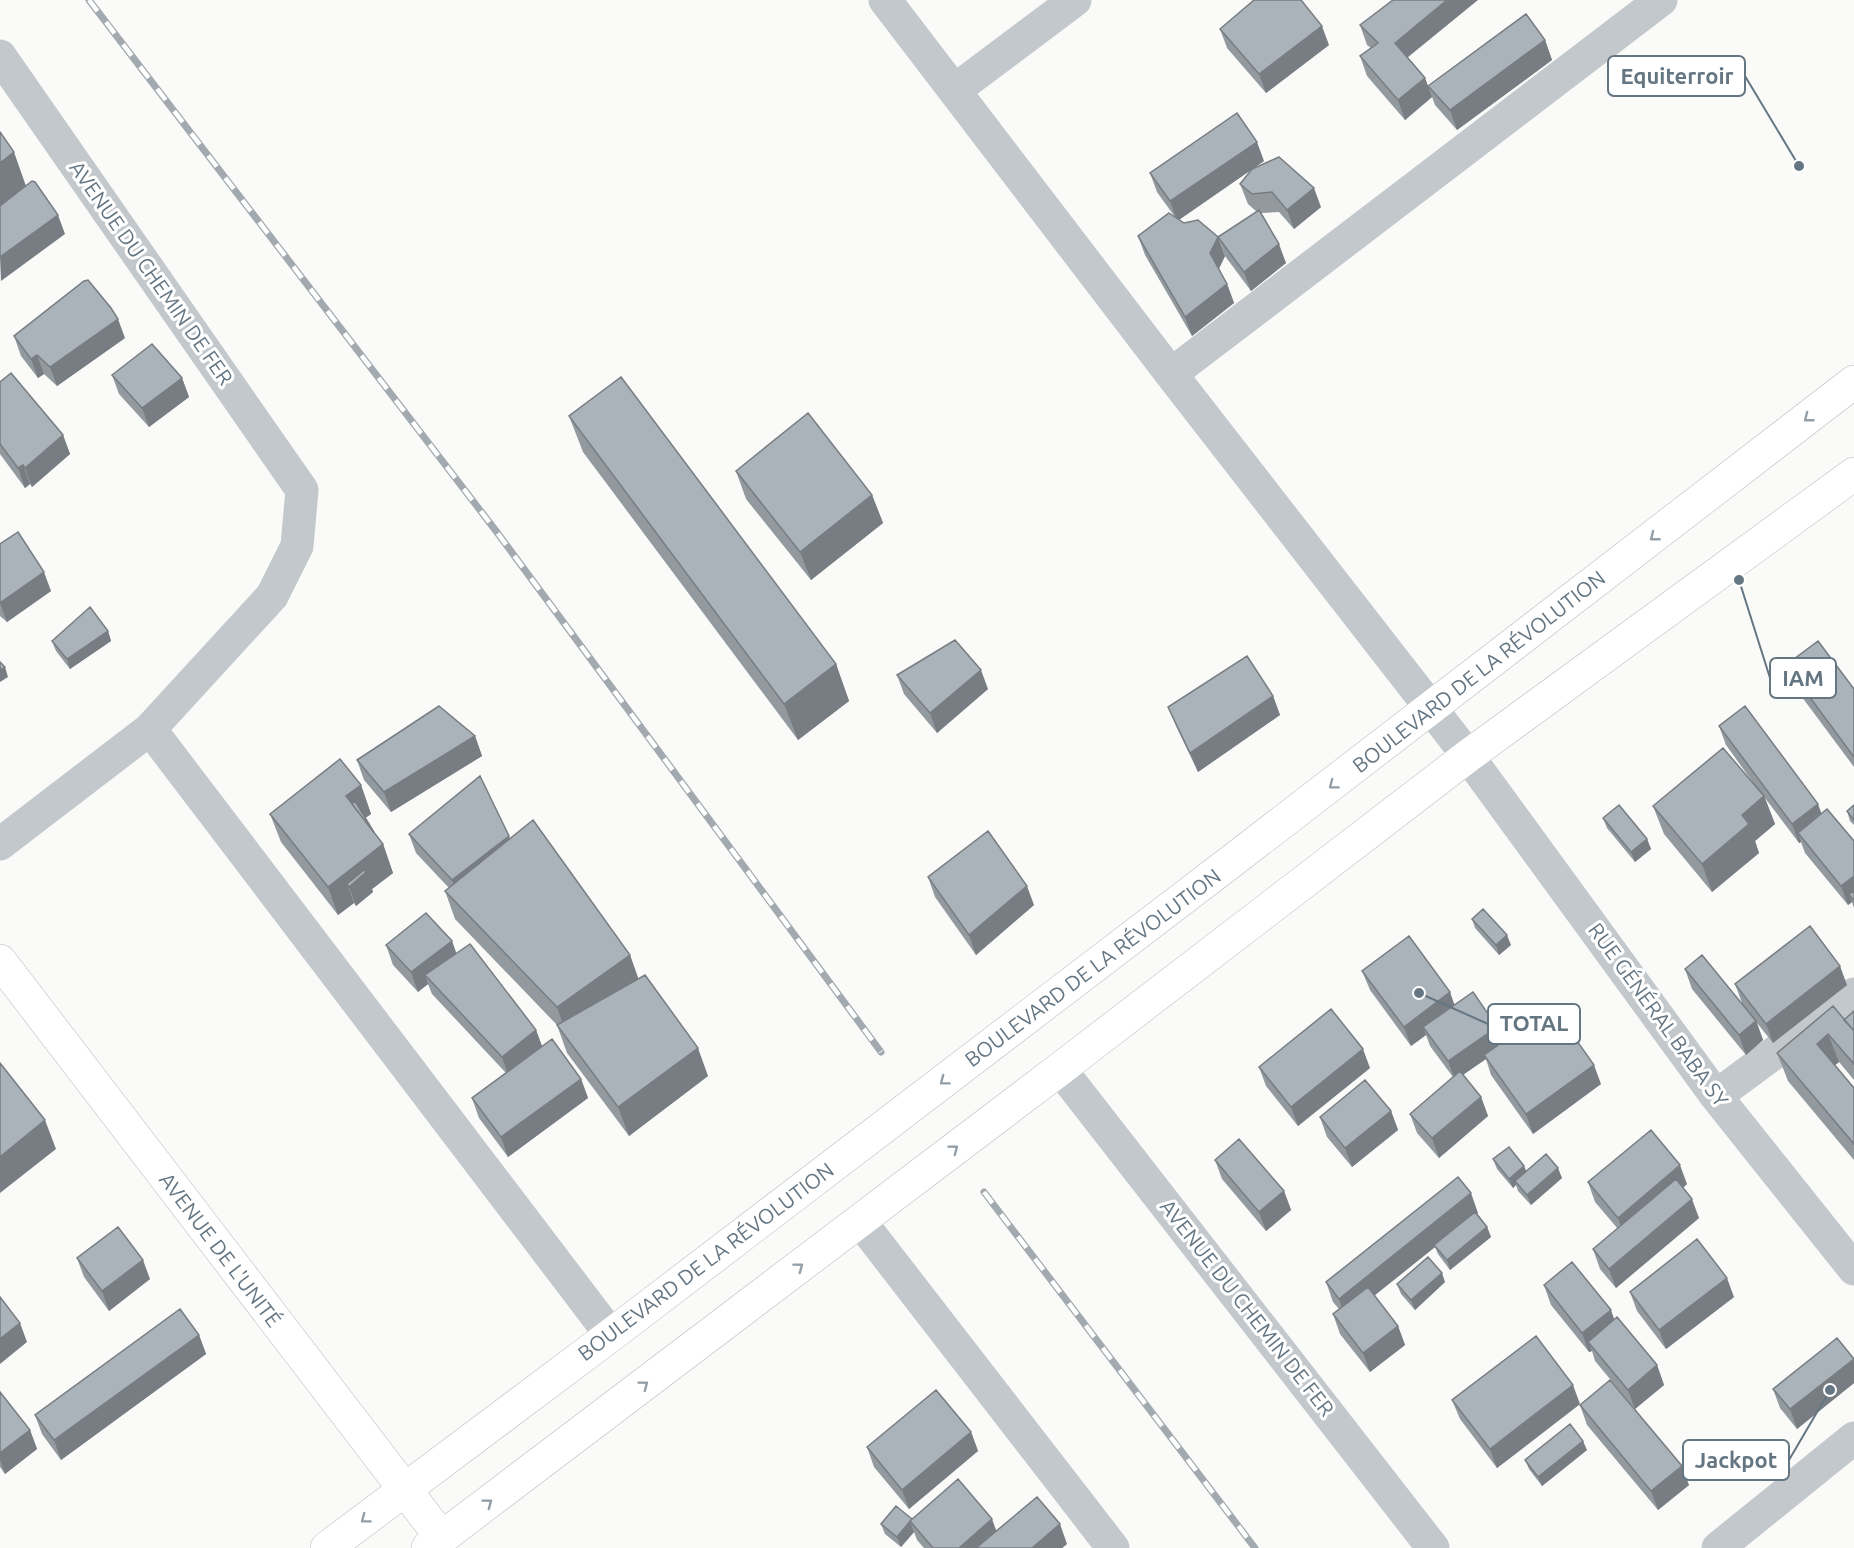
<svg xmlns="http://www.w3.org/2000/svg" width="1854" height="1548" viewBox="0 0 1854 1548" font-family="Ubuntu,sans-serif">
<rect width="100%" height="100%" fill="#fafaf8"/>
<g fill="none" stroke-linecap="round" stroke-linejoin="round">
<defs>
<path id="major" d="M0,961L442,1538
M327,1548L611,1335L1224,867L1854,382
M428,1548L1060,1069L1468,756L1854,474"/>
</defs>
<!-- major casing -->
<use href="#major" stroke="#b5babe" stroke-width="34"/>
<!-- minor -->
<path stroke="#c3c8cc" stroke-width="33" d="M885,0L1171,374L1468,756L1716,1096L1854,1269
M0,56L302,490L297,546L272,596L150,729L0,844
M955,90L1075,0
M1171,374L1661,0
M150,729L611,1335
M1060,1069L1433,1548
M1716,1096L1854,994
M860,1221L1113,1548
M1718,1548L1854,1438"/>
<!-- major -->
<use href="#major" stroke="#fff" stroke-width="33"/>
<defs>
<path id="rail" d="M89,0L496,531L881,1052
M984,1192L1255,1548"/>
</defs>
<!-- rail casing -->
<use href="#rail" stroke="#a2aab0" stroke-width="7"/>
<!-- rail -->
<use href="#rail" stroke="#fff" stroke-width="4.5" stroke-dasharray="14" stroke-linecap="butt"/>
</g>
<!-- wall -->
<path fill="#929a9f" d="M1360,25L1407,57L1425,78L1432,97L1405,120L1367,76L1360,56L1371,48L1367,45Z
M1220,29L1329,45L1266,93L1227,48Z
M1545,40L1552,60L1457,130L1435,105L1428,86Z
M1264,161L1179,220L1225,256L1219,269L1227,284L1234,303L1192,336L1145,255L1138,236L1175,217L1157,192L1150,173Z
M1252,169L1321,207L1294,229L1279,212L1261,213L1286,263L1251,291L1225,256L1218,237L1257,212L1248,204L1240,184Z
M14,336L125,338L57,386L44,374L38,378L21,356Z
M112,375L182,378L189,397L149,427L119,394Z
M0,382L63,435L70,454L32,487L30,484L25,488L0,454Z
M569,416L836,664L849,701L798,740L583,452Z
M736,471L872,495L883,523L811,580L746,499Z
M0,544L51,591L7,622L0,616Z
M108,631L111,641L70,669L56,651L52,641Z
M1786,665L1854,689V767L1793,685Z
M897,675L988,689L937,733L904,694Z
M1273,696L1280,715L1198,772L1176,726L1168,707Z
M1719,726L1854,841V908L1852,902L1848,905L1805,853L1801,842L1799,843L1765,798L1775,824L1755,841L1759,853L1712,892L1664,834L1653,806L1757,788L1726,745Z
M475,736L482,756L391,812L364,780L357,760Z
M361,785L371,814L365,818L375,834L383,844L393,873L372,889L373,892L356,906L354,903L338,915L281,842L270,814Z
M1854,805V825L1850,821L1847,811Z
M1603,818L1647,839L1651,849L1635,862L1607,828Z
M409,834L510,838L630,955L638,979L708,1076L629,1136L567,1053L557,1025L455,919L445,891L449,888L416,853Z
M928,877L1034,905L976,955L935,897Z
M1472,919L1511,945L1499,955L1475,928Z
M452,941L456,953L536,1030L542,1046L581,1079L588,1098L508,1157L479,1118L472,1098L506,1073L432,994L428,984L418,992L393,965L386,945Z
M1685,969L1742,1003L1735,984L1847,985L1773,1043L1757,1023L1763,1040L1746,1055L1692,989Z
M1362,971L1455,1004L1497,1027L1503,1042L1601,1084L1533,1134L1491,1075L1486,1059L1463,1075L1481,1097L1488,1116L1439,1158L1417,1133L1410,1114L1453,1077L1430,1046L1426,1035L1411,1046L1370,990Z
M1854,1011V1080L1839,1062L1835,1065L1854,1088V1160L1788,1081L1777,1053L1844,1020Z
M1259,1067L1370,1068L1298,1126L1266,1086Z
M1391,1111L1398,1130L1352,1167L1327,1137L1320,1117Z
M1493,1159L1524,1166L1526,1171L1562,1178L1531,1205L1518,1191L1516,1185L1513,1188L1497,1169Z
M1215,1160L1284,1191L1291,1210L1266,1231L1222,1179Z
M1588,1182L1687,1184L1683,1188L1699,1218L1616,1288L1600,1269L1593,1249L1618,1229L1595,1202Z
M1477,1213L1487,1227L1491,1237L1450,1270L1438,1254L1435,1247L1374,1296L1398,1326L1405,1345L1370,1372L1340,1334L1333,1314L1339,1309L1333,1302L1326,1282L1478,1213Z
M77,1258L150,1279L109,1311L84,1277Z
M1445,1282L1415,1310L1401,1294L1397,1284Z
M1544,1285L1657,1365L1664,1385L1635,1409L1595,1361L1592,1351L1589,1352L1551,1305Z
M1630,1292L1734,1297L1666,1349L1637,1311Z
M199,1335L206,1354L61,1460L42,1434L35,1415Z
M1854,1359V1383L1797,1429L1780,1408L1773,1389Z
M0,1392L30,1430L37,1449L5,1474L0,1467Z
M1452,1400L1580,1404L1497,1468L1460,1419Z
M1580,1405L1689,1485L1658,1510L1587,1425Z
M971,1432L978,1451L909,1509L874,1467L867,1447Z
M1587,1450L1542,1486L1529,1469L1525,1460Z
M912,1519L997,1531L1067,1544L1062,1548H924L917,1540L914,1532L901,1547L885,1534L881,1524Z"/>
<!-- shaded-wall -->
<path fill="#777d82" d="M1447,0H1478L1402,62L1395,43Z
M1322,26L1329,45L1266,93L1259,74Z
M1545,40L1552,60L1457,130L1450,110Z
M1425,78L1432,97L1405,120L1398,100Z
M1257,142L1264,161L1177,221L1170,201Z
M14,152L27,189L0,211V163Z
M1314,188L1321,207L1294,229L1287,210Z
M58,215L65,234L1,281L0,257Z
M1218,237L1225,256L1217,272L1210,253Z
M1279,244L1286,263L1251,291L1244,272Z
M1227,284L1234,303L1192,336L1185,317Z
M118,319L125,338L57,386L50,367Z
M37,355L44,374L38,378L31,359Z
M182,378L189,397L149,427L142,408Z
M63,435L70,454L32,487L25,468Z
M23,465L30,484L25,488L18,468Z
M872,495L883,523L811,580L800,552Z
M44,572L51,591L7,622L0,603Z
M108,631L111,641L70,669L67,659Z
M836,664L849,701L798,740L784,704Z
M5,667L8,677L0,682V670Z
M981,670L988,689L937,733L930,713Z
M1273,696L1280,715L1198,772L1190,753Z
M475,736L482,756L391,812L384,792Z
M361,785L371,814L361,821L346,796Z
M1764,796L1775,824L1755,841L1759,853L1712,892L1702,864L1742,815Z
M1818,804L1825,823L1798,833L1801,842L1799,843L1792,824Z
M509,836L516,855L459,899L452,880Z
M1647,839L1651,849L1635,862L1631,852Z
M383,844L393,873L372,889L373,892L356,906L349,887L347,884L354,903L338,915L328,887Z
M1854,876V901L1849,894L1852,902L1848,905L1841,886Z
M1027,886L1034,905L976,955L969,935Z
M1507,935L1511,945L1499,955L1496,945Z
M452,941L459,961L425,975L428,984L418,992L411,972Z
M630,955L640,983L567,1036L557,1007Z
M1840,966L1847,985L1773,1043L1766,1024Z
M1450,992L1457,1012L1423,1027L1426,1035L1411,1046L1404,1027Z
M1756,1021L1763,1040L1746,1055L1739,1035Z
M1497,1027L1504,1046L1484,1055L1486,1059L1455,1080L1448,1061Z
M536,1030L543,1049L509,1077L502,1057Z
M1828,1034L1839,1062L1827,1072L1817,1044Z
M698,1048L708,1076L629,1136L618,1107Z
M1363,1049L1370,1068L1298,1126L1291,1107Z
M1594,1065L1601,1084L1533,1134L1526,1114Z
M581,1079L588,1098L508,1157L501,1137Z
M1481,1097L1488,1116L1439,1158L1432,1138Z
M1391,1111L1398,1130L1352,1167L1345,1148Z
M45,1120L56,1149L0,1193V1157Z
M1680,1165L1687,1184L1625,1237L1618,1218Z
M1524,1166L1528,1176L1515,1181L1516,1185L1513,1188L1509,1179Z
M1558,1168L1562,1178L1531,1205L1527,1195Z
M1284,1191L1291,1210L1266,1231L1259,1212Z
M1471,1193L1478,1213L1436,1246L1434,1245L1435,1247L1346,1318L1339,1299Z
M1692,1199L1699,1218L1616,1288L1609,1269Z
M1487,1227L1491,1237L1450,1270L1447,1260Z
M143,1260L150,1279L109,1311L102,1291Z
M1442,1273L1445,1282L1415,1310L1411,1300Z
M1727,1278L1734,1297L1666,1349L1659,1330Z
M1611,1310L1618,1330L1588,1342L1592,1351L1589,1352L1582,1333Z
M20,1323L27,1342L0,1364V1339Z
M1398,1326L1405,1345L1370,1372L1363,1353Z
M199,1335L206,1354L61,1460L54,1440Z
M1854,1359V1383L1797,1429L1790,1409Z
M1657,1365L1664,1385L1635,1409L1628,1390Z
M1573,1385L1580,1404L1497,1468L1490,1449Z
M30,1430L37,1449L5,1474L0,1460V1453Z
M971,1432L978,1451L909,1509L902,1490Z
M1583,1441L1587,1450L1542,1486L1538,1477Z
M1682,1466L1689,1485L1658,1510L1651,1491Z
M992,1519L999,1538L988,1548H959Z
M910,1522L914,1532L901,1547L897,1537Z
M1060,1524L1067,1544L1062,1548H1032Z"/>
<!-- building -->
<path fill="#aab3b9" stroke="#777d82" stroke-width="1.5" d="M1254,0H1301L1322,26L1259,74L1220,29Z
M1393,0H1447L1395,43L1425,78L1398,100L1360,56L1378,43L1360,25Z
M1526,14L1545,40L1450,110L1428,86Z
M1237,113L1257,142L1170,201L1150,173Z
M0,132L14,152L0,163Z
M1279,157L1314,188L1287,210L1272,192L1252,194L1240,184L1252,169Z
M32,181L35,182L58,215L0,257V206Z
M1259,210L1279,244L1244,272L1218,237Z
M1169,213L1184,223L1198,220L1218,237L1210,253L1227,284L1185,317L1138,236Z
M88,280L111,308L118,319L50,367L37,355L31,359L14,336L84,281Z
M152,344L182,378L142,408L112,375Z
M11,373L63,435L25,468L23,465L18,468L0,444V382Z
M621,377L836,664L784,704L569,416Z
M808,413L872,495L800,552L736,471Z
M18,532L44,572L0,603V544Z
M90,607L108,631L67,659L52,641Z
M955,640L981,670L930,713L897,675Z
M1818,641L1854,689V757L1786,665Z
M1247,656L1273,696L1190,753L1168,707Z
M0,662L5,667L0,670Z
M439,706L475,736L384,792L357,760Z
M1745,706L1818,804L1792,824L1719,726Z
M1723,748L1764,796L1742,815L1749,824L1702,864L1653,806Z
M340,759L361,785L346,796L383,844L328,887L270,814Z
M480,776L509,836L452,880L409,834Z
M355,801L375,834L352,804Z
M1619,805L1647,839L1631,852L1603,818Z
M1854,805V820L1847,811Z
M1827,809L1854,841V876L1841,886L1798,833Z
M533,820L630,955L557,1007L445,891Z
M988,831L1027,886L969,935L928,877Z
M364,870L366,872L349,887L347,884Z
M1854,891V901L1849,894Z
M1483,909L1507,935L1496,945L1472,919Z
M426,913L452,941L411,972L386,945Z
M1810,926L1840,966L1766,1024L1735,984Z
M1409,936L1450,992L1404,1027L1362,971Z
M470,944L536,1030L502,1057L425,975Z
M1702,955L1756,1021L1739,1035L1685,969Z
M645,975L698,1048L618,1107L557,1025Z
M1473,992L1497,1027L1448,1061L1423,1027Z
M1833,1006L1854,1031V1064L1828,1034L1817,1044L1854,1088V1144L1777,1053Z
M1553,1007L1594,1065L1526,1114L1484,1055Z
M1331,1009L1363,1049L1291,1107L1259,1067Z
M1854,1011V1031L1844,1020Z
M552,1039L581,1079L501,1137L472,1098Z
M0,1063L45,1120L0,1157Z
M1460,1071L1481,1097L1432,1138L1410,1114Z
M1365,1080L1391,1111L1345,1148L1320,1117Z
M1651,1130L1680,1165L1618,1218L1588,1182Z
M1239,1139L1284,1191L1259,1212L1215,1160Z
M1509,1147L1524,1166L1509,1179L1493,1159Z
M1546,1154L1558,1168L1527,1195L1515,1181Z
M1458,1177L1471,1193L1339,1299L1326,1282Z
M1676,1179L1692,1199L1609,1269L1593,1249Z
M1475,1212L1487,1227L1447,1260L1434,1245Z
M118,1227L143,1260L102,1291L77,1258Z
M1697,1239L1727,1278L1659,1330L1630,1292Z
M1428,1257L1442,1273L1411,1300L1397,1284Z
M1572,1262L1611,1310L1582,1333L1544,1285Z
M1368,1287L1398,1326L1363,1353L1333,1314Z
M0,1297L20,1323L0,1339Z
M180,1309L199,1335L54,1440L35,1415Z
M1617,1317L1657,1365L1628,1390L1588,1342Z
M1536,1336L1573,1385L1490,1449L1452,1400Z
M1837,1338L1854,1359L1790,1409L1773,1389Z
M1610,1380L1682,1466L1651,1491L1580,1405Z
M936,1390L971,1432L902,1490L867,1447Z
M0,1392L30,1430L0,1453Z
M1570,1424L1583,1441L1538,1477L1525,1460Z
M958,1479L992,1519L959,1548H933L910,1521Z
M1037,1497L1060,1524L1032,1548H976Z
M896,1506L912,1519L897,1537L881,1524Z"/>
<!-- one-way arrows -->
<defs><path id="oneway-chevron" d="M-2-3.5L2.5 0L-2 3.5" fill="none" stroke-width="1.6" stroke-linecap="round" stroke-linejoin="round" transform="scale(1.5)"/></defs>
<g stroke="#939fa8">
<use href="#oneway-chevron" transform="translate(1808 418) rotate(142)"/>
<use href="#oneway-chevron" transform="translate(1654 537) rotate(142)"/>
<use href="#oneway-chevron" transform="translate(1333 785) rotate(143)"/>
<use href="#oneway-chevron" transform="translate(944 1081) rotate(143)"/>
<use href="#oneway-chevron" transform="translate(954 1149) rotate(-37)"/>
<use href="#oneway-chevron" transform="translate(799 1267) rotate(-37)"/>
<use href="#oneway-chevron" transform="translate(644 1385) rotate(-37)"/>
<use href="#oneway-chevron" transform="translate(488 1503) rotate(-37)"/>
<use href="#oneway-chevron" transform="translate(365 1519) rotate(143)"/>
</g>
<g text-anchor="middle" stroke-width="6" stroke-linejoin="round" paint-order="stroke">
<!-- street labels -->
<g font-size="21" fill="#657683" stroke="#fff">
<text transform="translate(151 273) rotate(55)" y="7">AVENUE DU CHEMIN DE FER</text>
<text transform="translate(1479 672) rotate(-38)" y="7">BOULEVARD DE LA RÉVOLUTION</text>
<text transform="translate(1093 968) rotate(-37)" y="7">BOULEVARD DE LA RÉVOLUTION</text>
<text transform="translate(1658 1015) rotate(54)" y="7">RUE GÉNÉRAL BABA SY</text>
<text transform="translate(220 1250) rotate(53)" y="7">AVENUE DE L'UNITÉ</text>
<text transform="translate(706 1262) rotate(-37)" y="7">BOULEVARD DE LA RÉVOLUTION</text>
<text transform="translate(1247 1308) rotate(52)" y="7">AVENUE DU CHEMIN DE FER</text>
</g>
</g>
<!-- callouts -->
<path fill="none" stroke="#657683" stroke-width="2" d="M1799 166L1745 76M1739 580L1770 678M1419 993L1488 1024M1830 1390L1789 1460"/>
<g fill="#657683" stroke="#fff" stroke-width="2">
<circle cx="1799" cy="166" r="6"/>
<circle cx="1739" cy="580" r="6"/>
<circle cx="1419" cy="993" r="6"/>
<circle cx="1830" cy="1390" r="6"/>
</g>
<g fill="#fff" stroke="#657683" stroke-width="2">
<rect x="1608" y="56" width="137" height="40" rx="6"/>
<rect x="1770" y="658" width="66" height="40" rx="6"/>
<rect x="1488" y="1004" width="92" height="40" rx="6"/>
<rect x="1683" y="1440" width="106" height="40" rx="6"/>
</g>
<g font-size="22" text-anchor="middle" font-weight="bold" fill="#657683">
<text x="1677" y="84">Equiterroir</text>
<text x="1803" y="686">IAM</text>
<text x="1534" y="1031">TOTAL</text>
<text x="1736" y="1468">Jackpot</text>
</g>
</svg>
